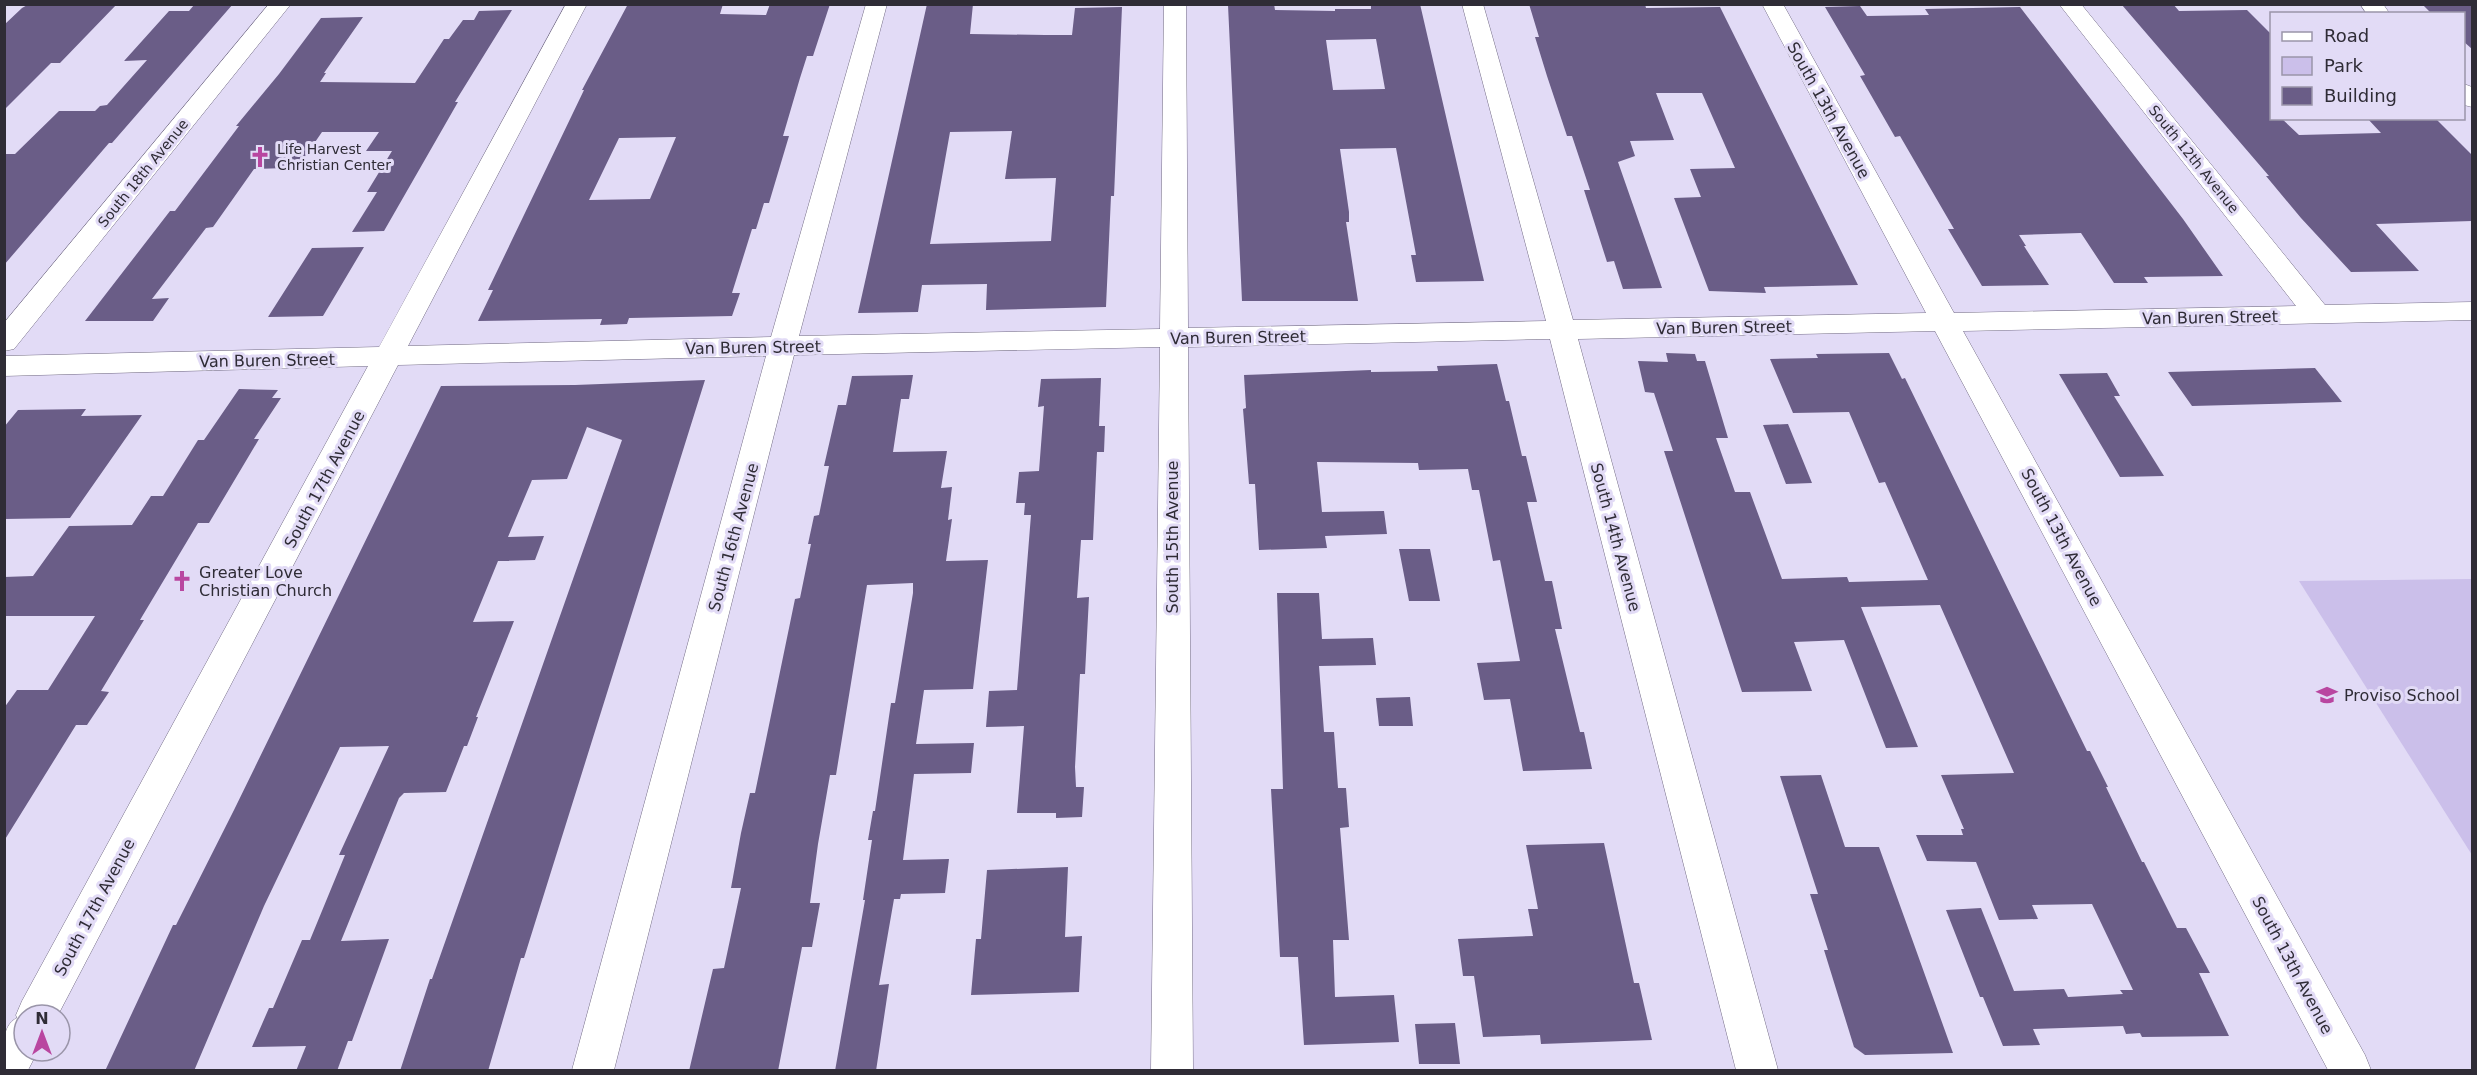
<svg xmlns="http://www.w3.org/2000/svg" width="2477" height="1075" viewBox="0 0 2477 1075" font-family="'DejaVu Sans',sans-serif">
<rect width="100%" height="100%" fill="#e2dbf6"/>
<!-- green -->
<path fill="#cbbfea" d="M2472,579V855L2299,581Z"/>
<!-- building -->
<path fill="#6a5d87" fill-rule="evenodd" d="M29,4H117L60,63H51L4,110V25L22,8Z
M233,4L112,143H109L4,265V154H15L59,111H95L100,106L107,105L147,60L124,61L169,11H189L194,5Z
M628,4H723L720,14L766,15L770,4H830L813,56H807L800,78L783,136H789L769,203H764L756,229H752L732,293H740L732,316L629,318L627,324L600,325L602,319L478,321L493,290H488L584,90H582ZM676,137L650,199L589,200L619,138Z
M927,4H973L970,34L1045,35H1072L1075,8L1122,7L1114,196H1111L1106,307L986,310L987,284L922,285L918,312L858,313ZM1012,131L1005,179L1056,178L1051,241L930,244L950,132Z
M1274,4L1275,10L1335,11V9H1371V4H1420L1484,281L1416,282L1411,255H1416L1396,148L1340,149L1349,212V222H1346L1358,301H1242L1228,5ZM1376,39L1385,89L1333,90L1326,40Z
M1529,4H1645L1646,8L1720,7L1858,285L1764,287L1766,293L1709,291L1674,198L1701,197L1690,169L1735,168L1702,93H1656L1674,140L1630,141L1635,156L1618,162L1662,288L1623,289L1614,261L1607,262L1584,190H1590L1572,136H1567L1547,76L1535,37H1539Z
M2173,4L2179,11L2247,10L2271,34V118H2281L2299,135L2381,133L2367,118H2435L2472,155V221L2376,224L2419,271L2351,272L2301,218L2266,176H2269L2122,5Z
M2422,4H2472V49L2463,41V14H2432Z
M1860,6L1867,16L1929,15L1925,9L2020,7L2183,219L2223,276L2144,277L2148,283H2114L2081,233L2019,235L2026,246H2024L2049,285L1982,286L1948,229H1954L1900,136L1895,137L1860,76L1865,75L1825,7Z
M512,10L455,102H458L384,231L352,232L377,192H367L392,151H366L379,132H322L302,161H292L287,168L254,169L213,227L206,228L152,299L169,298L153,321H85L170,211H175L239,126H236L279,74L321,18L363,17L324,73H326L320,82L415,83L444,39H449L463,20H474L479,11Z
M364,247L323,316L268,317L312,248Z
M1666,353L1695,354L1697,361H1705L1728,438H1716L1735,492H1750L1782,579L1847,577L1849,582L1928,580L1885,482L1879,483L1849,412L1793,413L1770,359L1818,358L1816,354L1889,353L1902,379L1905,378L2087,751H2090L2108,787H2106L2142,862H2144L2177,928H2186L2210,973H2199L2229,1036L2142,1037L2140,1033L2126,1034L2123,1026L2033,1029L2040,1045L2003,1046L1983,997H1980L1946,910L1981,908L2014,991L2064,989L2068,997L2123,994L2120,990H2133L2092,904L2032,905L2038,919L1999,920L1976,862L1927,861L1916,835H1963L1961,829H1964L1941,775L2014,773L1940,605L1861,607L1918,747L1886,748L1844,640L1794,642L1812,691L1742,692L1664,451H1673L1654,393L1645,392L1638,361L1668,362Z
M1497,364L1506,401H1509L1522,456H1526L1537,502H1527L1545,581H1552L1562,629H1555L1580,732H1584L1592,769L1523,771L1510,699L1484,700L1477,663L1520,661L1500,560L1493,561L1479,490H1472L1468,469L1419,470L1418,463L1317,462L1322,512L1384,511L1387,534L1325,536L1327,548L1259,550L1255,484H1249L1243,409L1246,408L1244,375L1371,370V372L1438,371L1437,366Z
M2315,368L2342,402L2192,406L2168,372Z
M2107,373L2120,396H2114L2164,476L2120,477L2059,374Z
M913,375L909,399H901L893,452L947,451L941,488L952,487L948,520L952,519L946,561L988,560L973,689L924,690L916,744L974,743L971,773L914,774L903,860L949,859L945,893L901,894L900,899H894L879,985L889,984L876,1071H835L865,900H863L872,840H868L873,811H875L891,703H895L913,593V583L867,585L836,775H830L818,844L810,903H820L812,947H802L778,1071H689L713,969L724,968L741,888H731L741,833L750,793H755L795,599L800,598L811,544H808L814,516L819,515L829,466H824L838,405H846L852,376Z
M1101,378L1099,426H1105L1104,452H1097L1093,540H1081L1077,598L1089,597L1085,674H1080L1075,767L1076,787H1084L1082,817L1056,818V813H1017L1024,726L986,727L989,691L1017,690L1031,515H1024L1025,503H1016L1019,472L1039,471L1044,406L1038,407L1041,379Z
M705,380L524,958H521L488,1071H400L430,979H432L622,440L587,427L567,479L532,480L508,537L544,536L535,560L498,561L473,622L514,621L476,717H478L467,746H464L446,792L404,793L399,798L341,941L389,939L352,1041H348L337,1071H296L306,1046L252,1047L269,1008H273L302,940H310L345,855H339L389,746L340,747L264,906L194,1071H105L173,925H176L234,810L441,386L575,385Z
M239,389L278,390L272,398H281L254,439H259L209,523H198L140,620H144L101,691L109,692L87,725H76L4,841V708L17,690H48L95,616H4V577L33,576L69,526L132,525L151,496H163L198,440H204Z
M86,409L81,416L142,415L70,518L4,519V427L18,410Z
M1788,424L1812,483L1786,484L1763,425Z
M1399,549H1430L1440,601H1409Z
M1277,593H1319L1322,639L1373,638L1376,665L1319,666L1324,732H1334L1338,788H1346L1349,827L1340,828L1349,940H1333L1335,997L1394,995L1399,1042L1304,1045L1298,957H1280L1271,789H1283Z
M1410,697L1413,726H1379L1376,698Z
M1821,775L1845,847H1879L1953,1053L1865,1055L1854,1047L1824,950H1828L1810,894H1818L1780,776Z
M1604,843L1634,983H1639L1652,1040L1541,1044L1540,1035L1483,1037L1474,976H1463L1458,939L1533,936L1528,909H1538L1526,845Z
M1068,867L1065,937L1082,936L1079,992L971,995L976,939H981L987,870Z
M1455,1023L1460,1064H1419L1415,1024Z"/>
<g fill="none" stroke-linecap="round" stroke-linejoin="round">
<defs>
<path id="minor" d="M269,4H291L14,349L4,351V323Z
M566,4H587L408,346L771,337L866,4H887L799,336L1160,329L1164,4H1186L1188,328L1546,321L1462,4H1483L1573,320L1926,313L1762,4H1783L1954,313L2296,306L2059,4H2081L2325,305L2472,302V320L1963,331L2365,1055L2371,1070H2328L1935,331L1578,339L1778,1070H1736L1550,339L1188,347L1193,1070H1151L1160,347L794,355L614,1070H572L766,356L398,365L58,1015H24V1051H38L28,1070H4C4,1053 0,1026 17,1018L16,1015L22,1001L368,366L4,376V356L379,347Z
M2360,4H2383L2390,14H2367Z
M2464,84L2472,87V107L2464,105Z"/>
</defs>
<!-- minor casing -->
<use href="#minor" stroke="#746d85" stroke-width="1"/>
<!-- minor -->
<use href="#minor" fill="#fff" fill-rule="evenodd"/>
</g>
<!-- icons -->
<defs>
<symbol id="church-bare" viewBox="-9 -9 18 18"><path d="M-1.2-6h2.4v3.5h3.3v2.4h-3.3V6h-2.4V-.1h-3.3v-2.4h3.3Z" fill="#b946a0" stroke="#e2dbf6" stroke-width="2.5" paint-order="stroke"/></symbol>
<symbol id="school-bare" viewBox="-9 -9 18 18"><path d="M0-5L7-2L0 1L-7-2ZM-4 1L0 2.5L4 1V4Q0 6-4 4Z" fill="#b946a0" stroke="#e2dbf6" stroke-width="2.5" paint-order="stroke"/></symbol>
</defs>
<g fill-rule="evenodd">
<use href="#church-bare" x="245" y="142" width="30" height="30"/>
<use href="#church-bare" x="167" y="566" width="30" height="30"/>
<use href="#school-bare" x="2312" y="680" width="30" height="30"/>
</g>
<g text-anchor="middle" stroke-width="6" stroke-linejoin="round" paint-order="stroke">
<!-- far-poi labels -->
<g font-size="14" fill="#2f2c36" stroke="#e2dbf6" text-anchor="start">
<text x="277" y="154">Life Harvest<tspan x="277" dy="16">Christian Center</tspan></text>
</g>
<!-- far-street labels -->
<g font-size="14" fill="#2f2c36" stroke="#e2dbf6">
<text transform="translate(2194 159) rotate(51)" y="5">South 12th Avenue</text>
<text transform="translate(143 173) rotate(-51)" y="5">South 18th Avenue</text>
</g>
<!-- street labels -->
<g font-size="16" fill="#2f2c36" stroke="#e2dbf6">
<text transform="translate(1829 110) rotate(61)" y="6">South 13th Avenue</text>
<text transform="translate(2210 317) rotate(-1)" y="6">Van Buren Street</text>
<text transform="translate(1724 327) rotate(-1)" y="6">Van Buren Street</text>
<text transform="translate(1238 337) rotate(-1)" y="6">Van Buren Street</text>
<text transform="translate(753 347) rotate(-1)" y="6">Van Buren Street</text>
<text transform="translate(267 360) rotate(-1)" y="6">Van Buren Street</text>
<text transform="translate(324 479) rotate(-62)" y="6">South 17th Avenue</text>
<text transform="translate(733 537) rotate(-75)" y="6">South 16th Avenue</text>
<text transform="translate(1172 537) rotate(-90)" y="6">South 15th Avenue</text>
<text transform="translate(1616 537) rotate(75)" y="6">South 14th Avenue</text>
<text transform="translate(2062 537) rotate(62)" y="6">South 13th Avenue</text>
<text transform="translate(94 907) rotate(-62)" y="6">South 17th Avenue</text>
<text transform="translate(2293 965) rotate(62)" y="6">South 13th Avenue</text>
</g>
<!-- poi labels -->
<g font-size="16" fill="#2f2c36" stroke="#e2dbf6" text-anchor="start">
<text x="199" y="578">Greater Love<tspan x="199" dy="18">Christian Church</tspan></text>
<text x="2344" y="701">Proviso School</text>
</g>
</g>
<!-- border -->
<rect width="2477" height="1075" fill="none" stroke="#2f2c36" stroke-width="12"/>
<!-- legend -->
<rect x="2270" y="12" width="195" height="108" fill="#e2dbf6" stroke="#9a95a9" stroke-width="1.5"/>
<rect x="2282" y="32" width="30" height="9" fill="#ffffff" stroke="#9a95a9" stroke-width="1.5"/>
<text x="2324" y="42" font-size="18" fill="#2f2c36">Road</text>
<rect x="2282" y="57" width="30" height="18" fill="#cbbfea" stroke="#9a95a9" stroke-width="1.5"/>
<text x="2324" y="72" font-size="18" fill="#2f2c36">Park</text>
<rect x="2282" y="87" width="30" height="18" fill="#6a5d87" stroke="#9a95a9" stroke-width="1.5"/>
<text x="2324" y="102" font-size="18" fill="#2f2c36">Building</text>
<!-- north arrow -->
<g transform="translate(42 1033)"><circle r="28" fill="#e2dbf6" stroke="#9a95a9" stroke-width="1.5"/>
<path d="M0-4.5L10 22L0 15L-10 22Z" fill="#b946a0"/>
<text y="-9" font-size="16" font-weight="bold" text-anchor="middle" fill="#2f2c36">N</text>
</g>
</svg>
